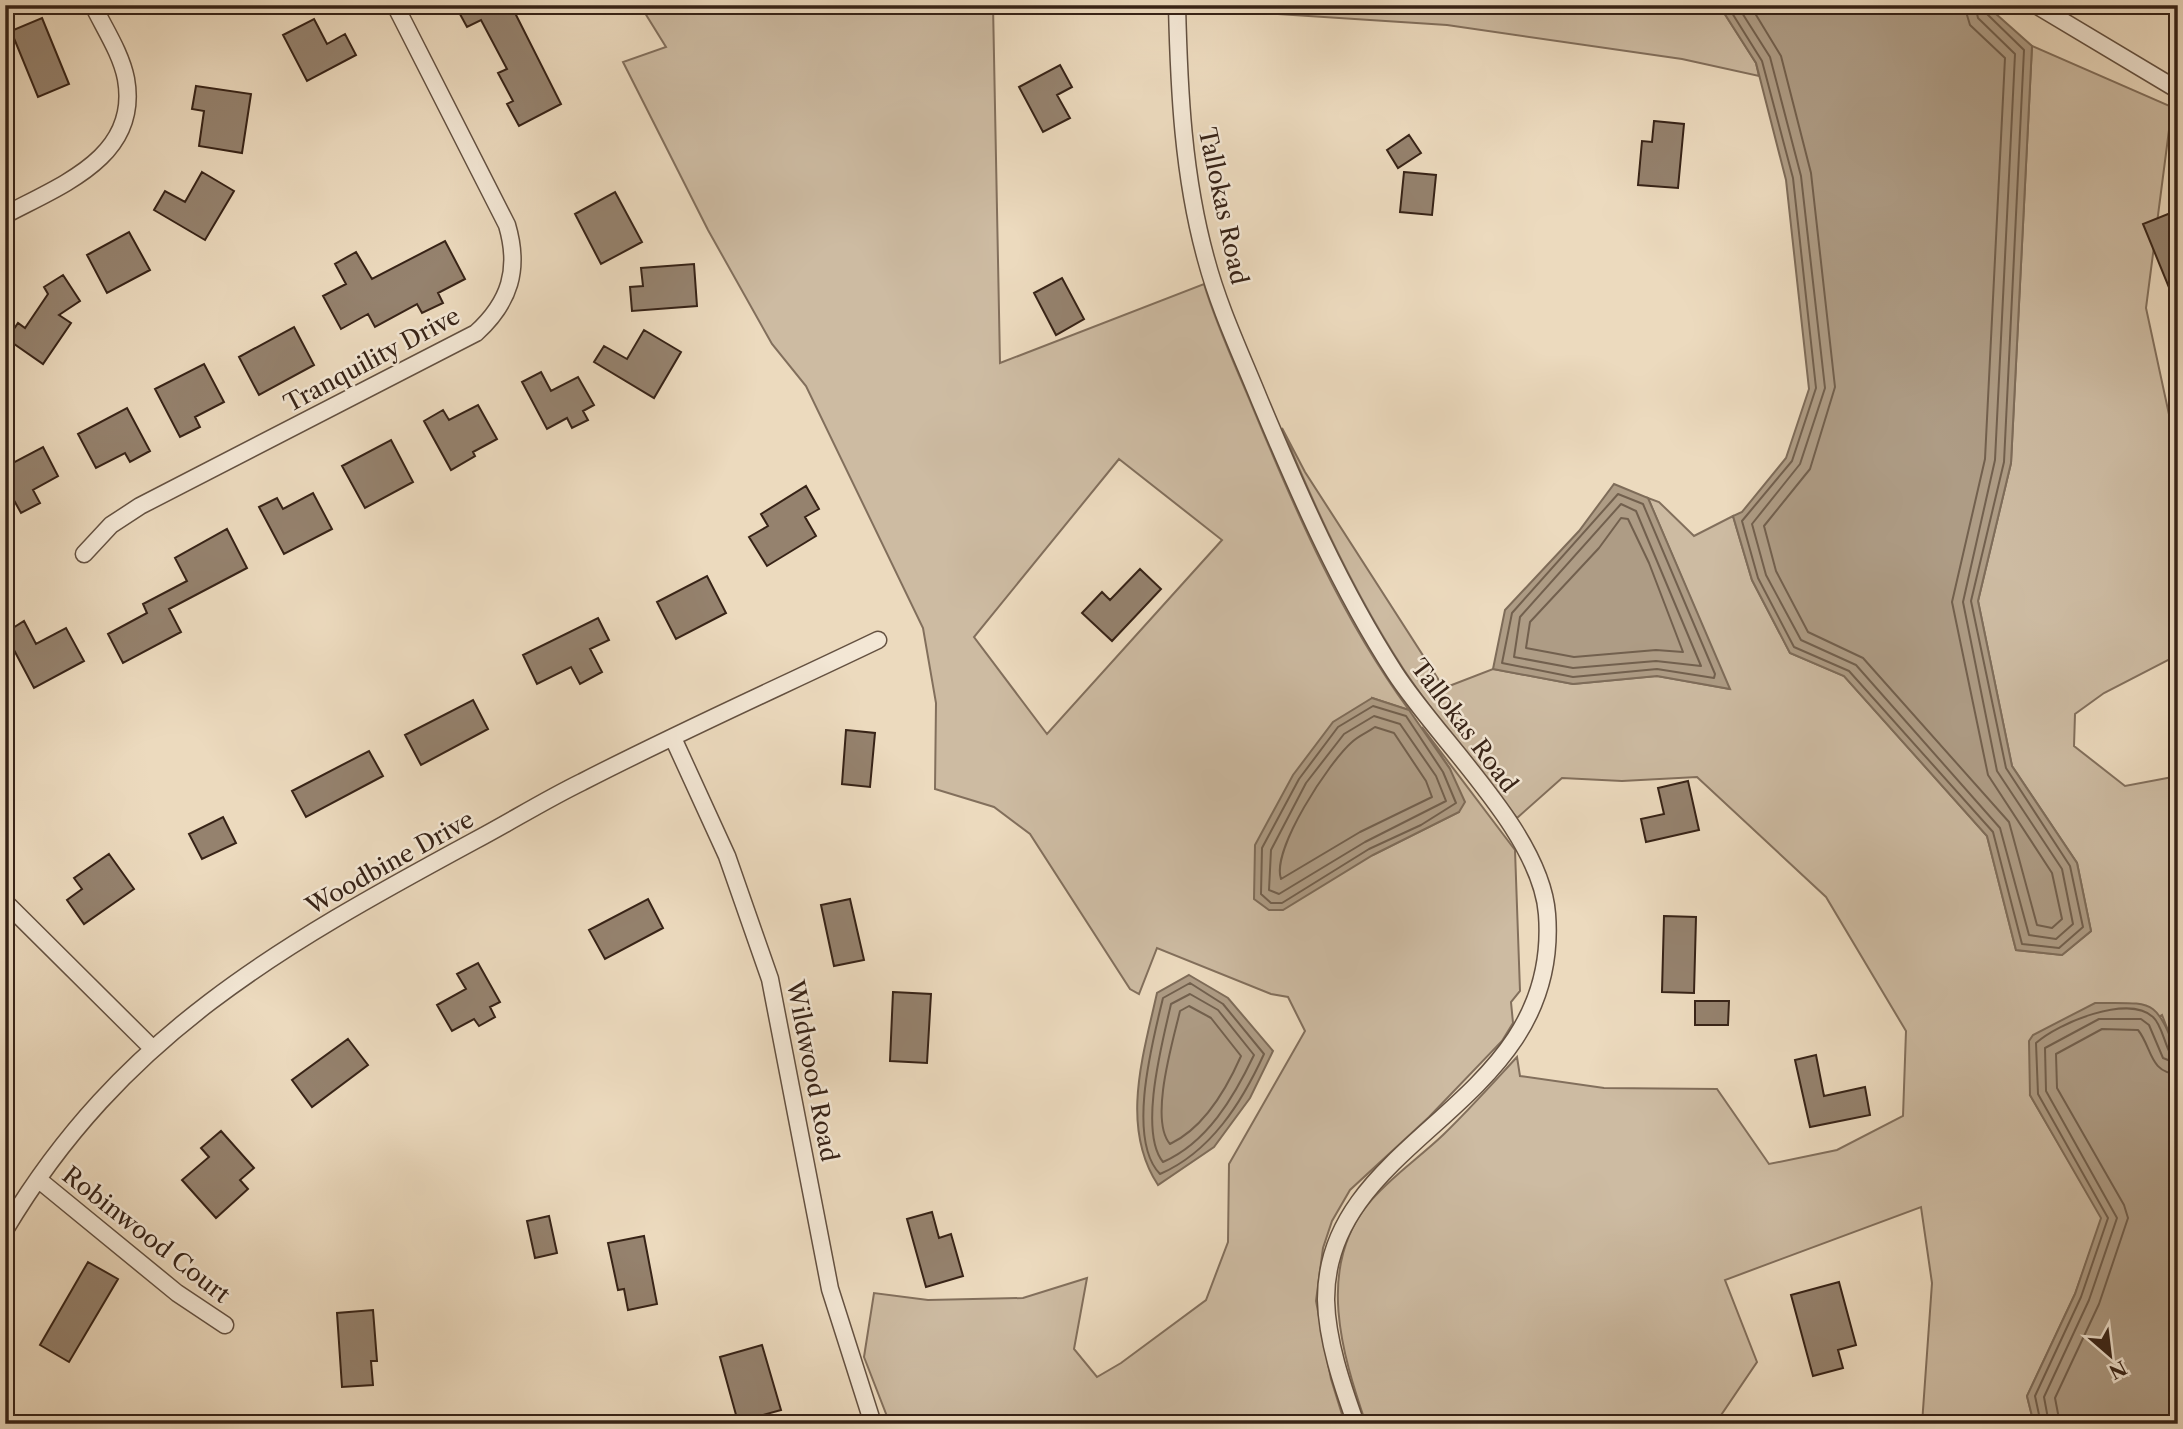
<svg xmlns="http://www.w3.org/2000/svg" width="2183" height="1429" viewBox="0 0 2183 1429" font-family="'Libre Caslon Text',serif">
<rect width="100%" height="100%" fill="#ecdabe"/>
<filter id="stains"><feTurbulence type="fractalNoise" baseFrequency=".00286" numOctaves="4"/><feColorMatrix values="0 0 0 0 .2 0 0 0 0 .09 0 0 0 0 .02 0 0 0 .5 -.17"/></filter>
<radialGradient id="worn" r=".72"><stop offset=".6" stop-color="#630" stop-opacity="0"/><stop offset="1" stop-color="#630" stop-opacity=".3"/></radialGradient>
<!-- green -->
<path fill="#cdbba2" stroke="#826f5c" stroke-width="2" fill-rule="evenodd" d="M640,5H777L779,8L785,5H993L1000,363L1204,284C1217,327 1236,367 1253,408C1296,512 1342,619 1409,710L1372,698L1373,855L1459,812L1450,769L1422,727L1515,850L1520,991L1511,1002L1513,1023L1502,1041L1429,1117L1350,1190L1332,1221L1323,1248L1316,1301L1331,1379L1345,1424H890L864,1357L874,1293L928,1300L1023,1298L1087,1278L1074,1349L1097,1377L1121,1363L1206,1300L1228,1242L1229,1164L1305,1031L1288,997L1271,994L1157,948L1139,994L1130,989L1030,834L994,807L935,789L936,703L923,628L806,386L772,344L708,230L623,62L666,47ZM1119,459L1222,540L1047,734L974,637Z
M1230,5H1719L1756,63L1759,76L1682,59L1447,25L1233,11Z
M2032,46L2172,107L2146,308L2178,456V655L2104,693L2075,714L2074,746L2125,786L2178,776V1056L2162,1015L2030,1095L2102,1218L2075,1294L2027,1396L2034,1424H1922L1932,1283L1921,1207L1725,1280L1757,1362L1715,1424H1366C1342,1354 1316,1268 1368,1204C1389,1178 1419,1158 1443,1135C1469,1110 1493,1083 1517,1057L1520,1076L1604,1088L1717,1089L1769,1164L1837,1150L1903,1116L1906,1031L1826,897L1697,777L1622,781L1562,778L1517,818C1479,769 1438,721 1404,670C1355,595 1316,511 1282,428L1305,472L1444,688L1493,669L1573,684L1657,676L1729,689L1648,498L1659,502L1694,536L1733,516L1752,580L1790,653L1844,676L1987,836L2016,950L2062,955L2091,931L2077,863L2012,766L1978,601L2011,463Z"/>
<!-- water -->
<path fill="#ae9c85" stroke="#7e6c59" stroke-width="2" d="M1719,5H1986L2032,46L2011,463L1978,601L2012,766L2077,863L2091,931L2062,955L2016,950L1987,836L1844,676L1790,653L1752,580L1733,516L1742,512L1786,458L1809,389L1786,180L1756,63Z
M1614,484L1648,498L1730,689L1657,676L1573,684L1493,669L1505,610L1579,531Z
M1372,698L1409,710L1450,769L1465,802L1459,812L1373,855L1283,910H1269L1254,899L1255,845L1293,775L1333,722Z
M1189,975L1228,998L1273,1051L1250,1098L1214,1147L1158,1185C1120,1127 1143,1056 1157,993Z
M2095,1003C2156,1003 2155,998 2178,1056V1424H2034L2027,1396L2075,1294L2101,1218L2030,1095L2029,1041L2033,1035Z"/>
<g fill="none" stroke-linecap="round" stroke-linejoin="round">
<!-- shore -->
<path stroke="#72604e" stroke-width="2" d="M1727,5L1762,61L1793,178L1816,388L1792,461L1742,521L1758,578L1794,647L1849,671L1993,832L2022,944L2059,948L2083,927L2070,866L2006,768L1971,601L2004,462L2024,50L1986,13L1983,5
M1737,5L1770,57L1801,176L1825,388L1800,464L1752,524L1766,575L1801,640L1856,665L2000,828L2029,935L2056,939L2073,924L2062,869L1997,771L1963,602L1995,460L2015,54L1978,18L1975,5
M1750,5L1781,56L1811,173L1835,387L1810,469L1764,526L1776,571L1808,632L1863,658L2009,822L2037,925L2052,928L2062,919L2052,873L1988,775L1952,602L1985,459L2005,58L1970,25L1964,5
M1618,494L1643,504L1715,674L1714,678L1657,669L1573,677L1502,663L1512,613Z
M1621,504L1636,511L1701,666L1656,661L1573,668L1514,657L1520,617Z
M1621,518L1628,519L1649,563L1683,652L1656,650L1574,657L1526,648L1530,622L1599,548Z
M1373,706L1406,716L1443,772L1456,803L1421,825L1369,849L1282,903H1271L1261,894L1262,848L1299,779L1338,727Z
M1374,716L1400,724L1436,776L1446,801L1365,842L1279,894L1269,890L1271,850L1306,783L1344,734Z
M1375,727L1394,733L1426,781L1432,797L1360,832L1281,879C1271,850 1329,762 1352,742C1358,736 1368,732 1375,727Z
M1190,983L1223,1004L1264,1054C1242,1102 1211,1152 1160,1174C1126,1139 1153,1040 1163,998Z
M1190,994L1218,1010L1254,1055C1234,1097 1207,1143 1163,1162C1138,1131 1163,1040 1171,1004Z
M1189,1006L1211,1018L1241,1056C1226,1090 1204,1128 1170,1144C1149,1120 1173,1041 1180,1011Z
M2041,1424L2035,1396L2081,1297L2108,1218L2038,1094L2036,1043C2058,1023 2128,994 2153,1017C2161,1024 2164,1041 2169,1051L2178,1055
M2049,1424L2044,1397L2089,1300L2117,1218L2046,1091L2045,1048L2099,1019H2141L2149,1025L2163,1058L2178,1064
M2060,1424L2055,1398L2099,1304L2128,1218L2124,1205L2057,1088L2056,1054L2102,1029L2138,1030C2152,1047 2149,1073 2178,1074"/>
</g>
<!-- building -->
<path fill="#95826e" stroke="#372317" stroke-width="2" d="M455,5H511L561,104L519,126L507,104L513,101L498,73L507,69L481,20L467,27Z
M42,18L69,84L38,97L11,31Z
M314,19L327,44L345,34L356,55L307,81L283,35Z
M1060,65L1072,87L1057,95L1070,118L1043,132L1019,87Z
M196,86L251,94L242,153L199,146L204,111L192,109Z
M1654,121L1684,124L1678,188L1638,185L1642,141L1652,142Z
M1409,135L1421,153L1398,168L1387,150Z
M202,172L234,191L205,240L154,210L165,191L185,202Z
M1404,172L1436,175L1432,215L1400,212Z
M615,192L642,242L601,264L575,214Z
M2178,210V307H2177L2143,224Z
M129,232L150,270L107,293L87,255Z
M445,241L465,279L438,293L443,303L422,313L417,304L375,327L368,314L341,329L323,296L346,284L335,264L356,252L372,279Z
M694,264L697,306L632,311L630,287L643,286L641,268Z
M63,275L80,301L59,315L71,323L43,364L7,339L18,323L25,328L48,294L44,287Z
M1062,278L1084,319L1056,335L1034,293Z
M294,327L314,365L259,395L239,357Z
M644,330L681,352L654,398L594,362L604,346L627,359Z
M204,364L224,402L195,417L200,427L180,437L155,389Z
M541,372L551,391L578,377L594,405L583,411L588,420L572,428L567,418L547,429L522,382Z
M478,405L497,439L473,452L475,456L451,470L424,421L443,410L449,420Z
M127,408L150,451L130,462L125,453L96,468L78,434Z
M391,440L413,482L365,508L342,466Z
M43,447L58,476L33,490L40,503L21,513L5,484V467Z
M806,486L819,509L805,517L816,536L767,566L749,537L768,526L761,514Z
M313,493L332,529L284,554L259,507L277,498L283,509Z
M227,529L247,568L169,609L181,632L123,663L108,634L147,613L143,604L187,581L175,558Z
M1140,569L1161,589L1112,641L1082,613L1102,592L1110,600Z
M707,576L726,613L676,639L657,602Z
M598,618L609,640L590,649L602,672L580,684L571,667L537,684L523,655Z
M24,621L36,644L66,628L84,661L34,688L5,633Z
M473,700L488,729L421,765L405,735Z
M846,730L875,733L870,787L842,784Z
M369,751L383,776L306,817L292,791Z
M1688,781L1699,830L1646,842L1641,819L1664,814L1658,788Z
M223,817L236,843L202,859L189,834Z
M109,854L134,889L84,924L67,900L82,889L74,878Z
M648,899L663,928L605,959L589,930Z
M850,899L864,960L834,966L821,905Z
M1664,916L1696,917L1694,993L1662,992Z
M478,963L500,1002L490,1007L495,1017L479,1026L474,1019L452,1031L437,1005L466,989L457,974Z
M893,992L931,994L927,1063L890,1061Z
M1695,1001H1729L1728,1025H1695Z
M348,1039L368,1065L312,1107L292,1080Z
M1816,1055L1824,1096L1865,1087L1870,1115L1810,1127L1795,1060Z
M221,1131L254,1168L240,1180L248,1189L216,1218L182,1180L209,1157L201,1148Z
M932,1212L939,1238L951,1234L963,1276L926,1287L907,1219Z
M549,1216L557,1253L535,1258L527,1221Z
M644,1236L657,1304L628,1310L624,1289L618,1290L608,1243Z
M88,1262L118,1279L69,1362L40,1345Z
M1839,1282L1856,1345L1838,1350L1843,1368L1813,1376L1791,1295Z
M373,1310L377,1361H371L373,1385L342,1387L337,1313Z
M762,1345L781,1410L738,1422L720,1357Z"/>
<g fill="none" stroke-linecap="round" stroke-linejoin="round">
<defs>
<path id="minor" d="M1177,5C1179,90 1183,176 1206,259C1219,308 1241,354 1260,401C1299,494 1340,588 1395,673C1439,741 1541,833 1547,914C1562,1108 1325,1135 1326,1300C1327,1341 1342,1385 1356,1424
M2036,5L2178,90
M5,215C61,185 140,157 126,79C121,53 104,28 93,5
M84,554L111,525L140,506L476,333C510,302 520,269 507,225L395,5
M673,738L727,856L770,979L830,1289L873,1424
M5,902L152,1048
M39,1180L177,1293L225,1325
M5,1230C121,1035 280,946 474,841C510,822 545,800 582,782C679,732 780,687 878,640"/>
</defs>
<!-- minor casing -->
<use href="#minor" stroke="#645141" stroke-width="19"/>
<!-- minor -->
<use href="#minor" stroke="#f3e7d5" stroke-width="16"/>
</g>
<g text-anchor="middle" stroke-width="5" stroke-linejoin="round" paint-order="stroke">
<!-- street labels -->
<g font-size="24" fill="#372317" stroke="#f3e7d5">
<text transform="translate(1223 206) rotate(78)" y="8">Tallokas Road</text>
<text transform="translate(372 360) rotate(-28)" y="8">Tranquility Drive</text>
<text transform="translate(1464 726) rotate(53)" y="8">Tallokas Road</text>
<text transform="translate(390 863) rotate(-29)" y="8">Woodbine Drive</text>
<text transform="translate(812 1071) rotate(79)" y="8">Wildwood Road</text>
<text transform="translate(146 1235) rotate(38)" y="8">Robinwood Court</text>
</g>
</g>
<!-- margin -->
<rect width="2183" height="1429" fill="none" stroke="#ecdabe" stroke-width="28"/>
<rect x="7" y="7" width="2169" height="1415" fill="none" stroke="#372317" stroke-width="3.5"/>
<rect x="14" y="14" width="2155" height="1401" fill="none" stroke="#372317" stroke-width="2"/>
<!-- north arrow -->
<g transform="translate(2110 1355) rotate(152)" stroke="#f3e7d5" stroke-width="5" paint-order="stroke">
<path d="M0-5L12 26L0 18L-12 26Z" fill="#372317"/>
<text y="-10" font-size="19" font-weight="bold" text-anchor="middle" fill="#372317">N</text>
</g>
<rect width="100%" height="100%" filter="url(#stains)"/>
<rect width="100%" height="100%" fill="url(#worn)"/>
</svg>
